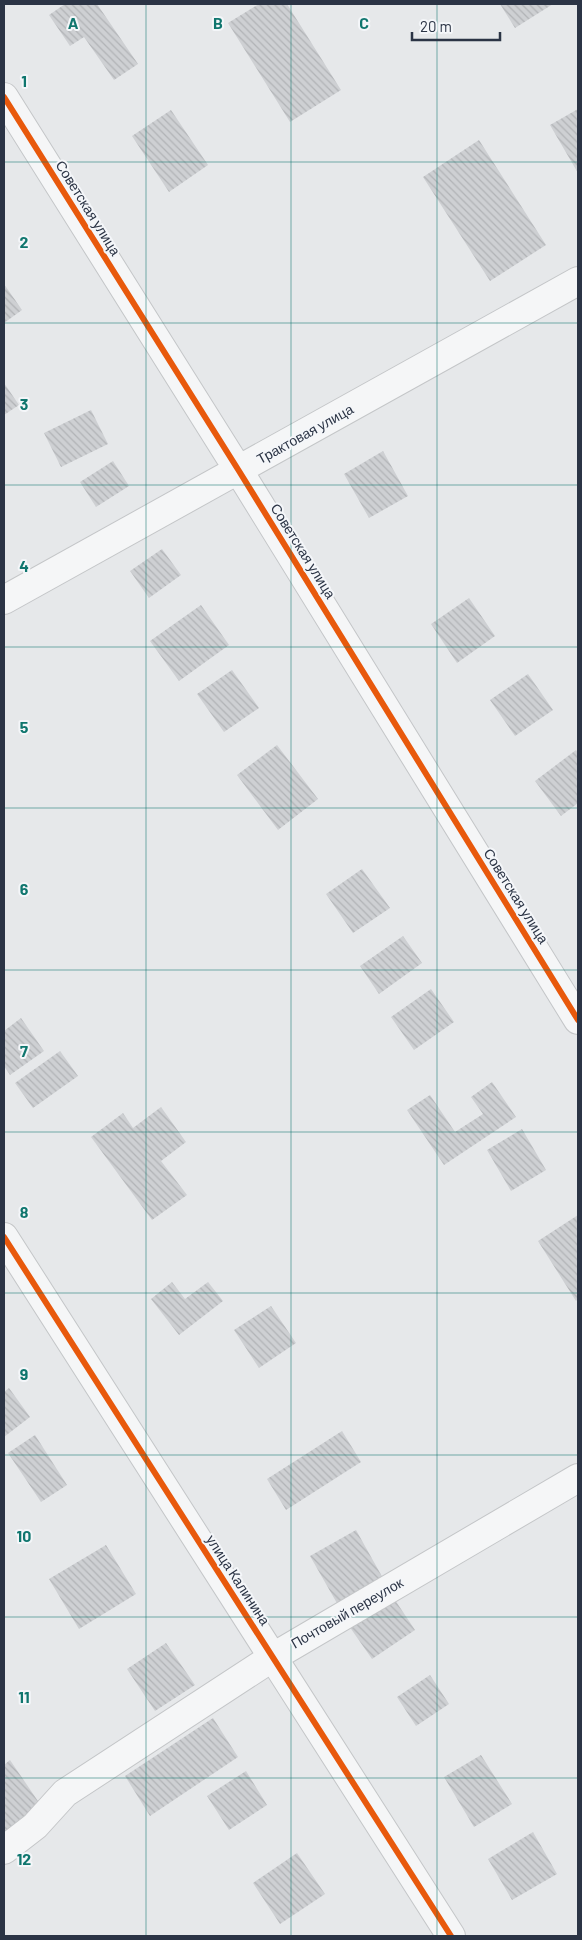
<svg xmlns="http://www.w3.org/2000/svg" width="582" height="1940" viewBox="0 0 582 1940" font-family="Barlow,sans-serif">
<defs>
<pattern id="building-back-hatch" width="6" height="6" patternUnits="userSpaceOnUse" patternTransform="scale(1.25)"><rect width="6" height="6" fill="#ced0d3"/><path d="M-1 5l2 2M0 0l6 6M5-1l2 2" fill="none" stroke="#b1b3b6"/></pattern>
</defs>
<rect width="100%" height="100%" fill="#e6e8ea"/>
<!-- building -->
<path fill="url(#building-back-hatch)" d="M65,4H97L138,64L114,80L84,37L70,46L49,15Z
M259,4H287L341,90L290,122L228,23Z
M500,4H553L515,28Z
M578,109V173L550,125Z
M171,110L208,165L169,192L132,136Z
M479,140L546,245L490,281L423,177Z
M4,284L22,310L4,323Z
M4,383L19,405L4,415Z
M91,410L108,444L61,467L44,433Z
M383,451L408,496L369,518L344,474Z
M113,461L129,486L96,507L80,482Z
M162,549L181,575L149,598L130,571Z
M469,598L495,636L457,663L431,624Z
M201,605L229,645L179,681L150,641Z
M232,670L259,708L224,732L197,694Z
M528,674L553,710L515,736L490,700Z
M277,745L318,799L278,830L237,775Z
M576,750L578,753V803L561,816L535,781Z
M362,869L390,908L353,933L326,894Z
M403,936L422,963L379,994L360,966Z
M431,989L454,1022L414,1050L391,1017Z
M21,1018L44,1051L10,1075L4,1066V1031Z
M60,1051L78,1076L33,1108L15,1083Z
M492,1082L516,1117L444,1165L407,1110L430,1095L455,1132L483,1114L471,1097Z
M161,1107L186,1142L161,1161L187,1195L152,1220L91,1137L123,1113L133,1128Z
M522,1129L546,1170L511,1191L487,1150Z
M578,1215V1299L576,1301L538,1241Z
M172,1282L185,1299L208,1282L223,1301L179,1335L151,1299Z
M271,1306L296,1343L259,1368L234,1330Z
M9,1388L30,1417L4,1437V1392Z
M342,1431L361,1462L286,1510L267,1479Z
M35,1435L67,1485L41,1502L8,1453Z
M356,1530L384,1580L338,1605L310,1556Z
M106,1545L136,1594L79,1629L49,1579Z
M393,1597L415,1630L372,1659L349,1626Z
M166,1643L195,1685L155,1711L127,1669Z
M430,1675L449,1704L416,1726L397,1697Z
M213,1718L238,1757L150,1816L125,1776Z
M481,1755L512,1804L474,1827L444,1777Z
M10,1760L42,1807L4,1833V1765Z
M246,1771L267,1805L229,1830L207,1796Z
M533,1832L557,1874L512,1900L488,1859Z
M297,1853L325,1894L280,1924L253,1883Z"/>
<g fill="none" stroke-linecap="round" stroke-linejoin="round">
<defs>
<path id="minor" d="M4,97L239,471L578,1020
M4,600L578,281
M4,1237L451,1936
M4,1850L35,1826L65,1793L273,1657L578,1478"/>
</defs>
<!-- minor casing -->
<use href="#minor" stroke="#c4c6c8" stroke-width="30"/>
<!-- minor -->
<use href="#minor" stroke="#f5f6f7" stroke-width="28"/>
<defs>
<path id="cycleway" d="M4,97L239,471L578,1020
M4,1237L451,1936"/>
</defs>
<!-- cycleway casing -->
<use href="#cycleway" stroke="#f4f6f9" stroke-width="9"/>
<!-- cycleway -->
<use href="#cycleway" stroke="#e8590c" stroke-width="6"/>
</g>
<!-- grid -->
<path fill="none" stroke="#0f766e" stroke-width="1" stroke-opacity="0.55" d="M146,4V1936M291,4V1936M437,4V1936M4,162H578M4,323H578M4,485H578M4,647H578M4,808H578M4,970H578M4,1132H578M4,1293H578M4,1455H578M4,1617H578M4,1778H578"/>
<g text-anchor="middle" stroke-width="4" stroke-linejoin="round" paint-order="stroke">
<!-- street labels -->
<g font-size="14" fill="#2b3445" stroke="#f4f6f9">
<text transform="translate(88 208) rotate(58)" y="5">Советская улица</text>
<text transform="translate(305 434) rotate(-29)" y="5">Трактовая улица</text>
<text transform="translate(303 551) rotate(58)" y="5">Советская улица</text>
<text transform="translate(516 896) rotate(58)" y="5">Советская улица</text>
<text transform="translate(238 1580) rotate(57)" y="5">улица Калинина</text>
<text transform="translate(347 1613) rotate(-30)" y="5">Почтовый переулок</text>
</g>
</g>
<g font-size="16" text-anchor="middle" font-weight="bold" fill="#0f766e" stroke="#f4f6f9" stroke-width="4" stroke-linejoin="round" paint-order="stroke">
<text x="73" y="29">A</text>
<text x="218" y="29">B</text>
<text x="364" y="29">C</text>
<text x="24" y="87">1</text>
<text x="24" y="248">2</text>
<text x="24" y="410">3</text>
<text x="24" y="572">4</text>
<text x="24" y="733">5</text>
<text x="24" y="895">6</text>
<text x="24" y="1057">7</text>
<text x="24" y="1218">8</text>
<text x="24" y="1380">9</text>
<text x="24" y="1542">10</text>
<text x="24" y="1703">11</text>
<text x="24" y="1865">12</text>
</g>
<!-- border -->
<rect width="582" height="1940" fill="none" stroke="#2b3445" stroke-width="10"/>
<!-- scale -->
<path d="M412 32v8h88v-8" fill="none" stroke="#2b3445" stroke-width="2.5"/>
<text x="420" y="32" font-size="15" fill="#2b3445" stroke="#f4f6f9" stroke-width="4" paint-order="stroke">20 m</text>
</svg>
